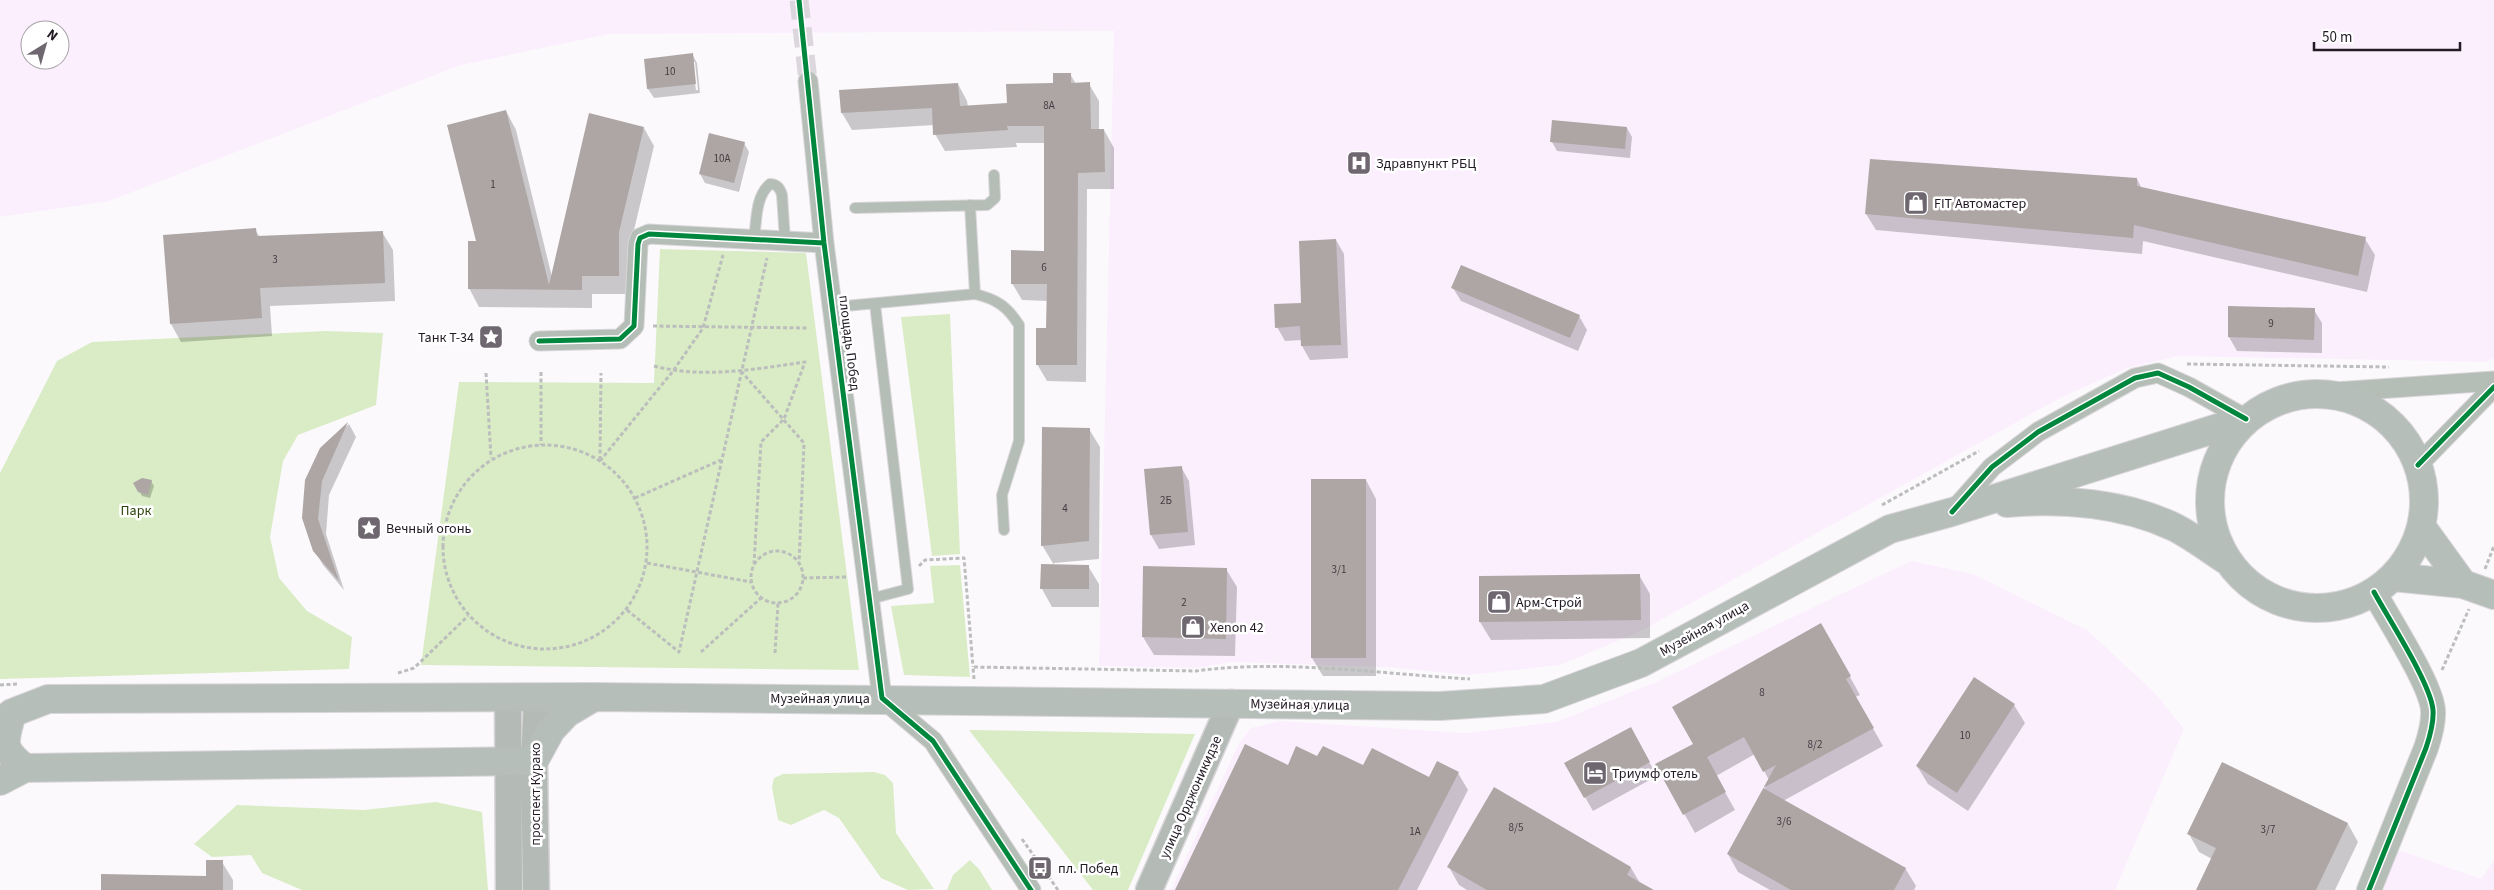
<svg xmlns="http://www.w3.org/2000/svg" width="2494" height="890" viewBox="0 0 2494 890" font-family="'Source Sans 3',sans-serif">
<rect width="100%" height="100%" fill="#fcf9fd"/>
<!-- built -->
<path fill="#fbeffe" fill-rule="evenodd" d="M0,0H2494V358L2487,362L2178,356L2127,368L2060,398L1639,632L1560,665L1469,675L1387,667L1231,662L1196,668L1099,666L1114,31L609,34L461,65L109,201L0,217ZM30,30H60V60H30Z
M1911,561L1973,574L2087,630L2155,693L2184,729L2115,890H1171L1239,743L1251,728L1281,721L1465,733L1556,722L1656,682Z
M2396,849L2481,879L2494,860V890H2380Z"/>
<!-- green -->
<path fill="#d9ecc5" d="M660,249L806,253L859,670L421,665L459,382L654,383Z
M950,314L960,554L932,556L901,317Z
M326,331L383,333L376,405L298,435L283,461L270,537L279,578L307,611L352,637L349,669L0,679V473L57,361L92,342Z
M960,565L970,677L904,675L891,606L934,603L930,566Z
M969,730L1195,734L1128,890H1093Z
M874,772L885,775L893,783L896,833L934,889L908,890L881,878L839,818L824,810L791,825L778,820L772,787L774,778L783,774Z
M436,802L482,812L488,890H302L262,873L251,855L212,857L194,844L237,805L364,810Z
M970,860L979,869L992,890H947L953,875Z"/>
<!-- shadow -->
<path fill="#0003" fill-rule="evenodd" d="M692,54L697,63L700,93L654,98L648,89L645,60ZM692,62H695L698,90H696Z
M1070,74L1076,84H1089L1099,101V131L1104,130L1114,148V189H1087L1086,382L1047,381L1037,364L1048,330V301L1022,300L1012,283L1045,252V143H1016L1017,147L945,151L935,134L934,125L852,130L842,113L958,84L967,101L968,107L1008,104L1054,84Z
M506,111L516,130L552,277L644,128L654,146L629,251V294H592V308L479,307L469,288Z
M1627,128L1632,137L1630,158L1557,151L1552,142Z
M744,143L749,152L739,192L705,183L700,174Z
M2137,179L2142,189L2365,239L2375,255L2367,292L2143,241L2142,254L1876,230L1866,214Z
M255,230L260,237L382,232L393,250L395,301L270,306L272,336L181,342L171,324Z
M1336,240L1344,254L1348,358L1310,360L1302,346V340L1285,341L1277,327L1303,304Z
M1453,288L1579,316L1587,330L1578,351L1461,301Z
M2314,310L2322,323V353L2237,351L2229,337Z
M349,424L356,437L329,495L326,534L344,590L323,565L314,550L321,449Z
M1089,429L1100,447L1099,559L1054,563V565L1088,566L1099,584V607H1052L1042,589L1054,565L1042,545Z
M1181,467L1189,481L1195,545L1159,549L1151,535L1145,470Z
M1366,480L1376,499V676H1323L1312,658Z
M151,481L154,486L150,498L142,496L135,483Z
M1226,569L1237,587L1235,656L1154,655L1143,637Z
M1639,575L1650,594V638L1491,640L1480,622Z
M1821,625L1860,695L1855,697L1883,746L1783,801L1905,868L1916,886L1914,890H1770L1738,872L1728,854L1769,780L1755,754L1716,776L1735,810L1695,833L1657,765L1695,744Z
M1974,679L2014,705L2025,723L1968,811L1928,784L1917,766Z
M1638,742L1657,776L1593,811L1566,764Z
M1318,758L1429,779L1458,773L1468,790L1417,890H1177L1288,766Z
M1494,789L1631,868L1640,883L1651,890H1467L1459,885L1449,867Z
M2348,824L2358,842L2335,890H2198L2212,859L2199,852L2189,834Z
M222,862L233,880V890H102L207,877Z"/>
<!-- building -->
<path fill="#ada6a4" d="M693,53L696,84L647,89L644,59Z
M1053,73H1071V83L1090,82L1091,129H1104L1105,172L1078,173L1077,365H1036V328H1046L1047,284H1011V250L1044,251V126H1007L1008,130L933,135L932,108L841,113L839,90L958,83L960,106L1007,103L1006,84L1053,83Z
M506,110L549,285L589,113L644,127L619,232V276H582V290L468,289V241H476L447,125Z
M1552,120L1627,127L1625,149L1550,142Z
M709,133L745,142L734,183L699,174Z
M1870,159L2137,178V186L2366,237L2358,276L2134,225L2133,238L1865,214Z
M256,228L257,236L383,231L385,283L260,288L262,318L170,324L163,235Z
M1336,239L1341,345L1301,346L1300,326L1275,328L1274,304L1301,303L1299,241Z
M1461,265L1580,315L1570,338L1451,288Z
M2228,306L2315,308L2314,340L2228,337Z
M348,422L322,481L318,519L339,581L313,551L302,518L305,480L320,448Z
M1042,427L1090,428L1089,541L1041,546Z
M1182,466L1188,532L1150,535L1144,469Z
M142,478L152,480L148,495L138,492L133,483Z
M1311,479H1366V658H1311Z
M1041,564L1089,565V589H1040Z
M1143,566L1227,568L1226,639L1142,637Z
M1640,574L1641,620L1479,622V576Z
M1821,623L1851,676L1846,679L1874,728L1763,788L1906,868L1894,890H1791L1727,854L1776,765L1763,772L1744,737L1707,757L1726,792L1683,815L1655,764L1693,744L1672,707Z
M1974,677L2015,704L1957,793L1916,766Z
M1631,727L1650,762L1584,798L1564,763Z
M1245,744L1288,765L1296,746L1317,756L1323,746L1363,765L1372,748L1429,777L1437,761L1459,772L1398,890H1175Z
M2222,762L2348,823L2316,890H2196L2216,848L2187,834Z
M1494,787L1631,867L1627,875L1654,890H1487L1447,867Z
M206,860H223V890H101V874L206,876Z"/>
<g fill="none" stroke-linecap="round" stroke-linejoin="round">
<!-- minor-tunnel -->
<path stroke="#dbd7dc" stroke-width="19" stroke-dasharray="19 9" stroke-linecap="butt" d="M799,0L808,81"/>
<defs>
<path id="service" d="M970,205L975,294
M855,208L987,205L995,198L994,175
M754,238C757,220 755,197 770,184C777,184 780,188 782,195L785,240
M834,307L975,294C996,299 1007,306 1019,325V441L1002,495L1004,530
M870,599L908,589L875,304"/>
<path id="minor" d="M808,81L824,243L882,698L933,741L1031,890
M539,341L620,339L634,326L638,244L640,238L649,234L824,243
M2320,393L2494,381
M2418,465L2494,387
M1953,511L1992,467L2038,432L2135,378L2158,373L2189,387L2246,419"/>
<path id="tertiary" d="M2369,890L2426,748C2430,736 2434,723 2433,710C2431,684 2388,618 2374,592"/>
<path id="secondary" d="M508,698L509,890
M536,890L534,761L537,698
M1149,890L1231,703"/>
<path id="primary" d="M2210 501a107 107 0 1 1 214 0a107 107 0 1 1-214 0Z
M2007,503C2062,498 2124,503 2174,527C2192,536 2209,549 2226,560
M2421,526L2463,584
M2393,577L2463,584L2494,595
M12,713C4,743 0,748 25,768
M0,722L12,713L48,699L595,697L1440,706L1544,699L1641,663L1890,529L1952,512L2246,419
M0,781L25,768L534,761L551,730L567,713L594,697"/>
</defs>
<!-- service casing -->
<use href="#service" stroke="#d9d6d9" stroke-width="12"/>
<!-- minor casing -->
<use href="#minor" stroke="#d9d6d9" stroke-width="21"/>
<!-- tertiary casing -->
<use href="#tertiary" stroke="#d9d6d9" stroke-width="26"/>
<!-- secondary casing -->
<use href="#secondary" stroke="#d9d6d9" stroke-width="29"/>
<!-- primary casing -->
<use href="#primary" stroke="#d9d6d9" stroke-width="30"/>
<!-- path -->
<path stroke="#bbbebc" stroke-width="3" stroke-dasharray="4 2.5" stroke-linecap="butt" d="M653,326L809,328
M2187,364L2389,367
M654,366C703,379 756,369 805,362L784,419L761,442L754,564
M741,371L804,443L799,564
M541,372V445
M486,373L491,458
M443 547a102 102 0 1 1 204 0a102 102 0 1 1-204 0Z
M600,460L601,373
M600,461L673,371L703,328L723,255
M635,498L721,460
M1882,505L1979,451
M751 577a26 26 0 1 1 52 0a26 26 0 1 1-52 0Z
M647,563L751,582
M919,566L925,560L964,558L973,667
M2485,569L2494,546
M803,578L847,577
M627,610L679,652L767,258
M701,652L761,598
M775,653L778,603
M2442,670L2469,609
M398,673L414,668L468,616
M974,679L973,667L1196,671C1283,659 1382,674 1470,679
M0,685L17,684
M1022,839L1058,890"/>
<!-- service -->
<use href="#service" stroke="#b5bdb7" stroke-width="10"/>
<!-- minor -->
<use href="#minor" stroke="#b5bdb7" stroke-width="19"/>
<!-- tertiary -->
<use href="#tertiary" stroke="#b5bdb7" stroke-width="24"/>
<!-- secondary -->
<use href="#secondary" stroke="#b4bbb7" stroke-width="26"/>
<!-- primary -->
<use href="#primary" stroke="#b6beba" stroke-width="28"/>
<defs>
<path id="cycleway" d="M799,0L824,243L882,698L933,741L1031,890
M539,341L620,339L634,326L638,244L640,238L649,234L824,243
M2418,465L2494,387
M1952,512L1992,467L2038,432L2135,378L2158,373L2189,387L2246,419
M2369,890L2426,748C2430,736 2434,723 2433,710C2431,684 2388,618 2374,592"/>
</defs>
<!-- cycleway casing -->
<use href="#cycleway" stroke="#fff" stroke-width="8"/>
<!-- cycleway -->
<use href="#cycleway" stroke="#00873e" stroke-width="5"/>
</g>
<!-- icons -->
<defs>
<symbol id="hospital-square" viewBox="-11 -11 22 22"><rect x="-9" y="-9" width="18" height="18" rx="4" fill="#6e6770" stroke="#fff"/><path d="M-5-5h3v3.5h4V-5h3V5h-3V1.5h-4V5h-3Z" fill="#fff"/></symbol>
<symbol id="shop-square" viewBox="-11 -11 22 22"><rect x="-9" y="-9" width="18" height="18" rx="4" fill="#6e6770" stroke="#fff"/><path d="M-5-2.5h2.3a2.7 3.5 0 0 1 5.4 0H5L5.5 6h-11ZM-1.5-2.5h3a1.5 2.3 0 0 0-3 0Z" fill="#fff"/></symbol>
<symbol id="sight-square" viewBox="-11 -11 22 22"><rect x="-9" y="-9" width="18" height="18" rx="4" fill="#6e6770" stroke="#fff"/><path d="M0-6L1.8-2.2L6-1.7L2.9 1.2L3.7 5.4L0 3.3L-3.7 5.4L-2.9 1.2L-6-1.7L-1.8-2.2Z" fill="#fff"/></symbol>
<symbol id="hotel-square" viewBox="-11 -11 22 22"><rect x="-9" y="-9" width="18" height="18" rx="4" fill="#6e6770" stroke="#fff"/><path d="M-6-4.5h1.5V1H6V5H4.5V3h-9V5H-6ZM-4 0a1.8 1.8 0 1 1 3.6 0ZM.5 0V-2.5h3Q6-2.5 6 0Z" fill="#fff"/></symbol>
<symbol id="bus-square" viewBox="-11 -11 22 22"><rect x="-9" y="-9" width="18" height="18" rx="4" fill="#6e6770" stroke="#fff"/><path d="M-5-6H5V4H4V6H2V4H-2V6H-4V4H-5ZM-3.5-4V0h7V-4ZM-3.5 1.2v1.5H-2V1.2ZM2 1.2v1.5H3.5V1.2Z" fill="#fff"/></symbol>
</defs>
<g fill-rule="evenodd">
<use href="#hospital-square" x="1345" y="149" width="28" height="28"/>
<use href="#shop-square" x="1902" y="189" width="28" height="28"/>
<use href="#sight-square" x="477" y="323" width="28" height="28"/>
<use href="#sight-square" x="355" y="514" width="28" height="28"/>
<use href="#shop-square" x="1485" y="588" width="28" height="28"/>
<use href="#shop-square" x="1179" y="613" width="28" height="28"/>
<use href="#hotel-square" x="1581" y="759" width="28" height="28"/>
<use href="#bus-square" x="1026" y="854" width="28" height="28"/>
</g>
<g text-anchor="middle" stroke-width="5" stroke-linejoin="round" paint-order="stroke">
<!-- number labels -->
<g font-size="11" fill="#453c44">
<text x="670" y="75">10</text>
<text x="1049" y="109">8А</text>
<text x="722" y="162">10А</text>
<text x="493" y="188">1</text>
<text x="275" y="263">3</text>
<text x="1044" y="271">6</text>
<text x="2271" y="327">9</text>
<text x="1166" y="504">2Б</text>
<text x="1065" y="512">4</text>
<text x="1339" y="573">3/1</text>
<text x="1184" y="606">2</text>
<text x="1762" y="696">8</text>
<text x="1965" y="739">10</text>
<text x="1815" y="748">8/2</text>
<text x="1784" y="825">3/6</text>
<text x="1516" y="831">8/5</text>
<text x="2268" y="833">3/7</text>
<text x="1415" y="835">1А</text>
</g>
<!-- poi labels -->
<g font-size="14" fill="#221924" stroke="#fff" text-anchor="start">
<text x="1376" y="168">Здравпункт РБЦ</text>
<text x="1934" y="208">FIT Автомастер</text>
<text x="474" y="342" text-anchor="end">Танк Т-34</text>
<text x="386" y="533">Вечный огонь</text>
<text x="1516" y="607">Арм-Строй</text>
<text x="1210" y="632">Xenon 42</text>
<text x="1612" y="778">Триумф отель</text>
<text x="1058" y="873">пл. Побед</text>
</g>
<!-- street labels -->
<g font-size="14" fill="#221924" stroke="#fff">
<text transform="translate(850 343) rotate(83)" y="5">площадь Побед</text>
<text transform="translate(1704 628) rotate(-29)" y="5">Музейная улица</text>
<text x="820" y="703">Музейная улица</text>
<text transform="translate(1300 704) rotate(1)" y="5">Музейная улица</text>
<text transform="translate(535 794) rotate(-90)" y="5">проспект Курако</text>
<text transform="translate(1190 797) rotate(-66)" y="5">улица Орджоникидзе</text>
</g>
<!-- park labels -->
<g font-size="14" fill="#2c420b" stroke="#fff">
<text x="136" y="515">Парк</text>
</g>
</g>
<!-- north arrow -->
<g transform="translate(45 45) rotate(37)"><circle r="24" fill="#ffffff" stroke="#a7a3a7"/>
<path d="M0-4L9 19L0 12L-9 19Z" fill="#6e6770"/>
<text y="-8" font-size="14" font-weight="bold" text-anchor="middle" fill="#221924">N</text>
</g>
<!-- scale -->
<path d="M2314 42v8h146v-8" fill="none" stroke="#221924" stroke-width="2.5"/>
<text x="2322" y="42" font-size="15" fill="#221924" stroke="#ffffff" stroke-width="4" paint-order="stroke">50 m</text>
</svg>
